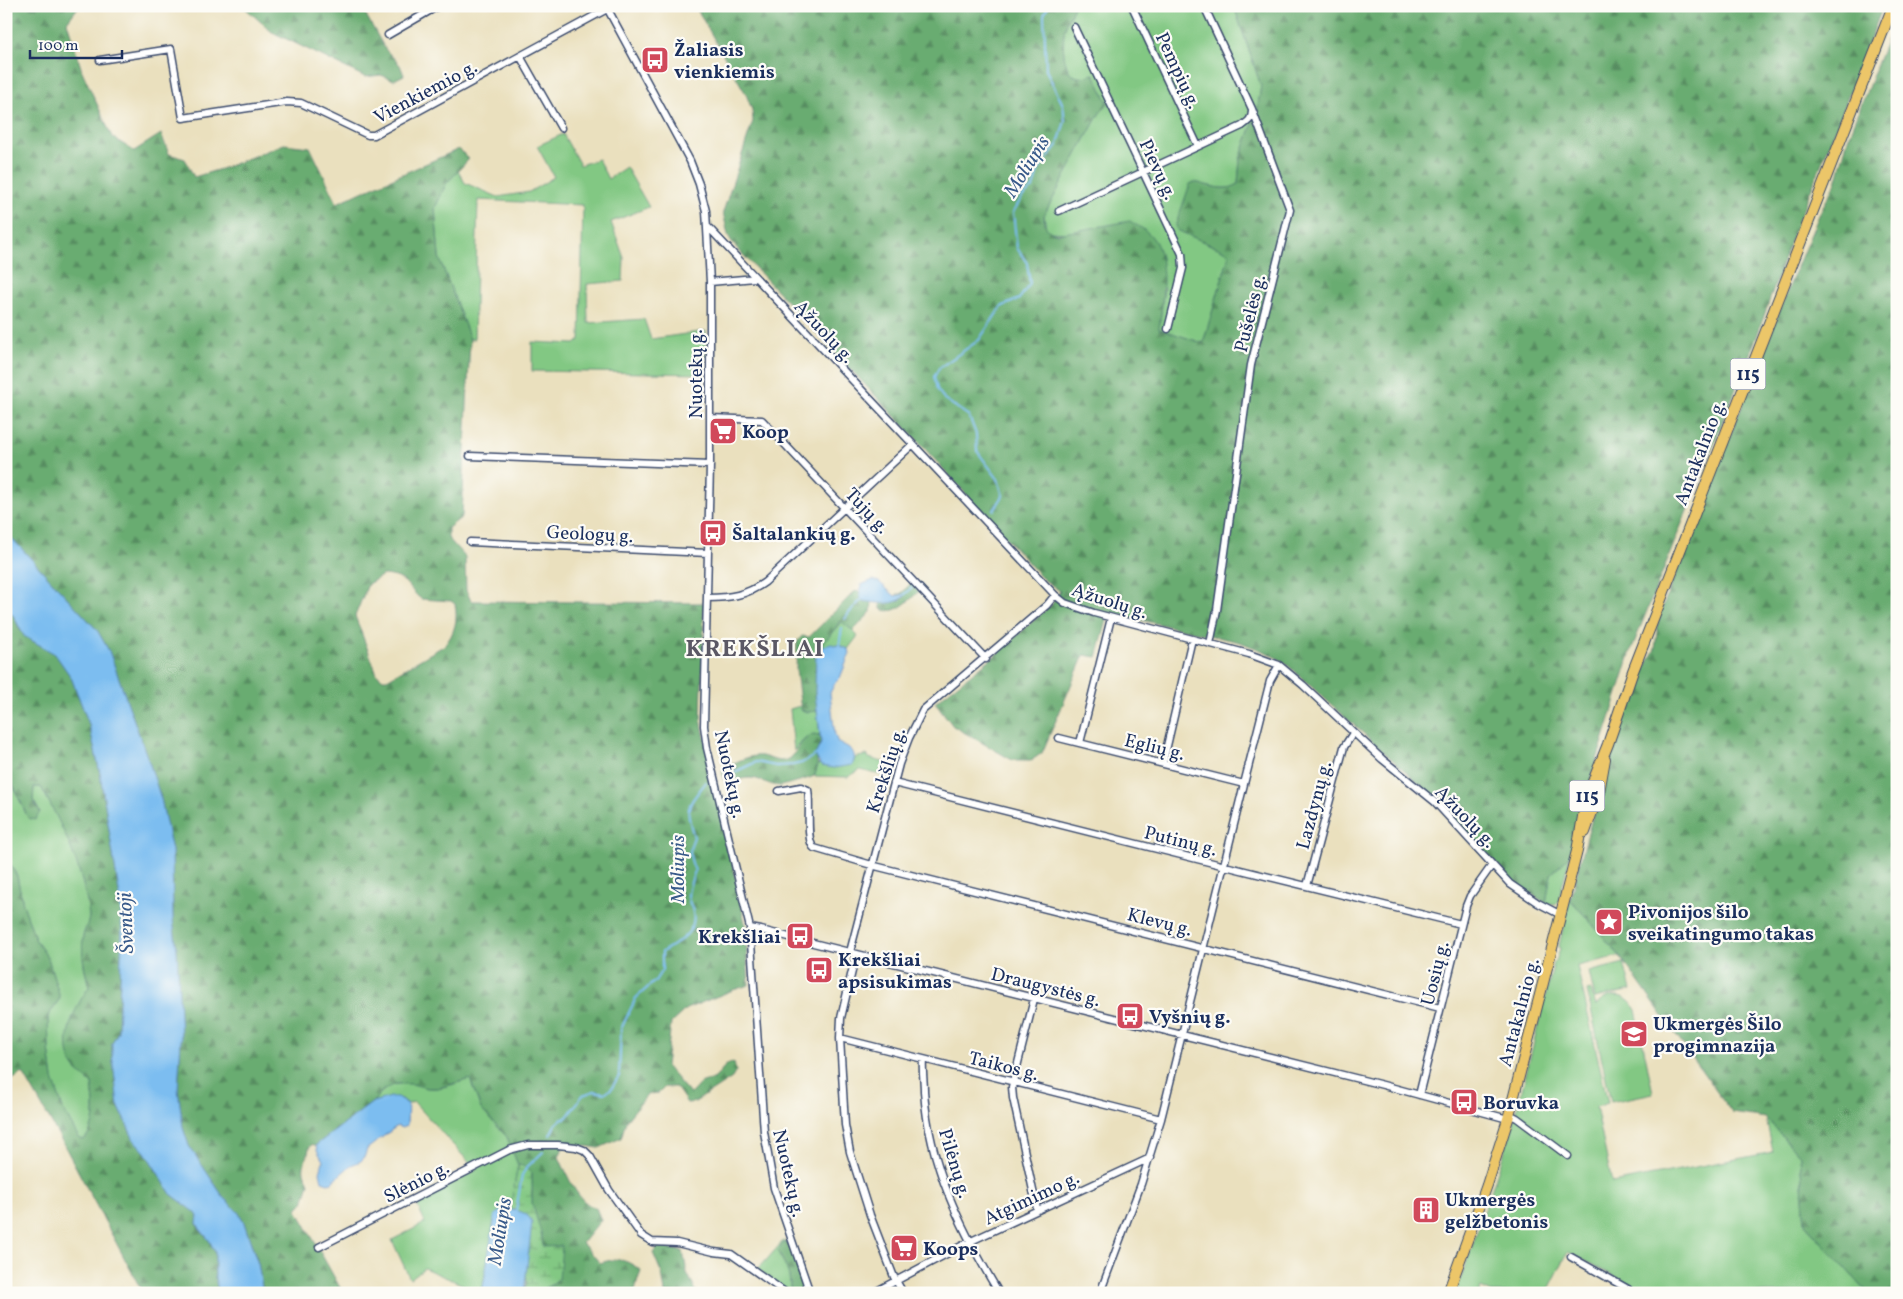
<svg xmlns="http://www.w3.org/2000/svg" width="1903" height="1299" viewBox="0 0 1903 1299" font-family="Vollkorn,serif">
<defs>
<pattern id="forest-firs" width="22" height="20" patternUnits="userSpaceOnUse" patternTransform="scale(1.25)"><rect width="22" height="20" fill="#69ac71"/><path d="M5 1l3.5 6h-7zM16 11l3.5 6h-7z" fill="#568c60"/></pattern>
<pattern id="wetland-marsh" width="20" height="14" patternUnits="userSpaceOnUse" patternTransform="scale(1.25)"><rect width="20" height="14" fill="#82c883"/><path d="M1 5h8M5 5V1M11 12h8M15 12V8" fill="none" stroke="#6aa36e"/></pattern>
</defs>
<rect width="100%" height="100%" fill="#fdfcf7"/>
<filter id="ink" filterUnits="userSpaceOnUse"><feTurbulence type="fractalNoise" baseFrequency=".02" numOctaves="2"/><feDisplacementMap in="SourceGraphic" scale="10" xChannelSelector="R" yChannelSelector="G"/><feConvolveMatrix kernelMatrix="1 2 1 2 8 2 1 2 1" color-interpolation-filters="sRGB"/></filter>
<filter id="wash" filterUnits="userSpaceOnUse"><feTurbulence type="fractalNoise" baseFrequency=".0096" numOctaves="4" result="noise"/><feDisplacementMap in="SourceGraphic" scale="20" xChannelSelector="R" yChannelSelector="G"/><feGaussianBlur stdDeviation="1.12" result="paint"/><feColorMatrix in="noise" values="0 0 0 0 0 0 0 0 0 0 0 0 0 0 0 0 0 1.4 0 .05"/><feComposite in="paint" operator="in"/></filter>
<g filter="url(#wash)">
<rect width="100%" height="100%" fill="#eae0be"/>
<!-- green -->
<path fill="#82c883" stroke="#4e7c70" d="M1074,6H1234L1261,86L1257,112L1240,159L1238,184C1226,193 1208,185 1194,182L1177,230L1227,252L1229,256L1203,343L1159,329L1164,288L1069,233L1050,232L1046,229L1044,215L1099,114L1108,103L1094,74C1088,76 1081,79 1075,76C1062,71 1062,40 1065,28C1067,21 1071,13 1074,6Z
M563,134L580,165L598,159L608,179L626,167L649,207L611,222L624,258L623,281L587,284L588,323L644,319L651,339L706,331L705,374L532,371V342L575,344L580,340L583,205L478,200L474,339H470L439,257L435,208L446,184L458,170L465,183L498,197L529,192L554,177L537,146Z
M842,621L858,636L848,649C839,644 832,644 822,647V644C830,637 834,629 842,621Z
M800,706L802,710L808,712L817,711L820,735C807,734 802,741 794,751L790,709Z
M867,755L869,758L893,765L889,777L860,770L848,777L814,776L819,763L821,766L854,762V758Z
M6,779L11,782L28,818L40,812L33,800L34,787H41C63,827 84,870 89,916C89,924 83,931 83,938C81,955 85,971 89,987L79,1003L73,1066L92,1084C94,1104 98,1124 84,1140L79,1139L63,1109L53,1079L49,1049L48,1016L60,998L48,958L36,941L23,904L17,876L6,857Z
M1570,856L1558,902L1555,904L1546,903L1551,874Z
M1570,899L1620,956L1577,966L1608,1103L1596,1107L1612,1183L1773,1152L1766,1118L1800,1156L1805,1224L1868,1293H1637L1633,1286L1568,1252L1547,1293H1492L1481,1288L1479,1293H1456L1512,1130L1554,962L1556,961L1560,949L1559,946Z
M1624,963L1631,990L1595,998L1589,972Z
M1591,990L1596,1006C1608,991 1627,993 1636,1010L1653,1093L1611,1102L1587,991Z
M470,1079L481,1109L507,1137L518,1165L510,1210L500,1211L495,1215L482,1293H473L475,1290L424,1268L410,1279L392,1240L425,1223L416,1202L476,1170L414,1102L408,1104C398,1093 386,1099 373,1102C383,1088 395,1081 413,1084C421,1086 428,1089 436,1088C448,1087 459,1082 470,1079Z
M783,1241L788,1243L790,1247L786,1243L779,1256C788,1265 791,1281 790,1293L757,1269L762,1265Z"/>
<!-- forest -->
<path fill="url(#forest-firs)" stroke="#426e68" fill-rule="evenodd" d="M6,6H79L67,22L82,71L112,137L134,151L161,134L169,154L185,159L194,177L224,168L284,144L310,147L337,203L459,149L469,159L446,184L435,208L439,257L470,339L462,517L448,528V538L465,557L466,590L471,601L704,603L701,719L742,908L745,924L749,985L733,990L686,1009L671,1023L666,1066L690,1094C694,1091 697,1086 701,1083C706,1080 712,1081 716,1077C722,1071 724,1063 734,1063L736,1071L732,1078L695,1102L687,1103L676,1087H665L659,1093L648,1094L626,1121L621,1138L599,1148L565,1143L559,1157C567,1174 577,1203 596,1208L601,1220L582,1243L600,1263C619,1257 624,1259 641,1270L634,1293H539L559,1279L561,1246L543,1247L541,1233L532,1203V1173L527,1167L518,1165L507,1137L481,1109L470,1079L438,1088H427L412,1084H395L382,1091L373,1102L315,1146L313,1144L309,1147C309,1155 302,1165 304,1172C305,1176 308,1179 309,1183L303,1203L299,1206L297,1210L343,1293H263L258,1263L243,1220L238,1212L224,1198L189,1146L183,1128L178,1089L181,1039L177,951L173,920L172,851L161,799L150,765L109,651L97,630L6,532ZM383,575C409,577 404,585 421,599L451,601L455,604C458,620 455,632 445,645L387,679H383L377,674L355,616L368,584Z
M243,6H361L385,49L400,65L404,75L394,80L381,75L365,77L272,32Z
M695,6H1074C1071,13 1067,21 1065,28C1062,40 1062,71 1075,76C1081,79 1088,75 1094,74L1108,103L1099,114L1044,215C1044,227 1047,232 1058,234L1130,221C1137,226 1147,230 1152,237C1169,256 1162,306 1159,329L1203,343L1229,256L1227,252L1177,230L1176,224L1190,184L1194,182C1208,185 1226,193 1238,184L1240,159L1257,112L1261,86L1234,6H1883L1836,128L1790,241L1757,336L1632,648L1583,805L1570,856L1551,874L1546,903L1522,889L1510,879L1434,797L1284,662L1266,652L1240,642L1109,613L1097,657L1084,655L1042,753L1032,760H1012L953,726L935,702L993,657L1052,604L1060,591L1043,579L917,440L733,244L728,235L723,212L753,121L752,110L746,94Z
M1897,13V1293H1868L1805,1224L1800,1156L1766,1118L1732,1113L1620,956L1570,899L1605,771L1629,700L1655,649L1659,616L1799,262L1822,208L1836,183L1847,142Z
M911,583L919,591C910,600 895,616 881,609V603L899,601L905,597L895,596L903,592Z
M859,591L860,596L863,601L872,602L871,612L853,631L841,621C834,629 830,637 822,644V647L816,655L817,711L808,712L801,710L796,670L797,642L802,636L809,637L854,592Z
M6,608L13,615L20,630L32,641L46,648L55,654L71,677L89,724L100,773L120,898L122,933L118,1032L112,1043V1053L118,1105L134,1140L145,1152L171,1194L195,1212L198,1216L197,1223L199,1229L209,1240L215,1252V1278L219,1293H143L63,1143L23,1073L10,1081L6,1075V857L17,876L23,904L36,941L48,958L60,998L48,1016L49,1049L53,1079L63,1109L79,1138L84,1140C98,1124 94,1104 92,1084C86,1078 76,1072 72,1064C60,1038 74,1009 89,987C85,971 81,955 83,938C83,931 89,924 89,916C84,870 63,827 41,787H34L33,800L40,812L35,820L28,818L12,782L6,779Z
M813,734L820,735L821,743C813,752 821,766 814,776C812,778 785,785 780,786C770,786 760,778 750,778C740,778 733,783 723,779L722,770C732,763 751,754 762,756C771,758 780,764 789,759C799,752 797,742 813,734Z
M783,1243H786L790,1247L806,1293H790C791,1283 789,1272 784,1263C782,1258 779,1256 778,1251Z
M658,1247L683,1251L687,1273L697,1293H664L665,1292L662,1274L653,1253Z"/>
<!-- wetland -->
<path fill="url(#wetland-marsh)" stroke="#4e7c70" d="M518,1165L527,1167L532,1173V1203L541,1233L543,1247L562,1246L559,1279L539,1293H524L527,1282L516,1210H510Z"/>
<!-- water -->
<path fill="#7bbdf0" stroke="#4b76a7" d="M6,532L97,630L109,651L150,765L161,799L172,851L173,920L177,951L181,1039L178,1089L183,1128L189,1146L224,1198L238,1212L243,1220L258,1264L263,1293H219L215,1278V1252L209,1240L200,1229L197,1223L198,1216L195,1212L171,1194L145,1152L134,1140L118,1105L112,1053V1043L118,1032L122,933L120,898L100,773L89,724L71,677L55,654L24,636L13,615L6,608Z
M873,580L879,582L895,596L906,594C898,607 876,603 863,601L860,596L861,585Z
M831,644L841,646L848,649L850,653L840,678L835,683L830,693L835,735L838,743C849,746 859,753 852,765L834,768L821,766L815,755L821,743L815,692L816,655L822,647Z
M391,1097H397L408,1104L407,1125L402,1128L397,1126L367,1149L364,1158L361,1161L351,1165L332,1182L328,1183L322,1181L320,1172L323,1161L317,1150L316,1145L373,1102Z
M510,1210C519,1210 528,1213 532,1222L524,1293H482L495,1215L500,1211Z"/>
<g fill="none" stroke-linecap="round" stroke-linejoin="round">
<!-- stream -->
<path stroke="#7bbdf0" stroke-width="2" d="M994,510L1003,496L998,479L977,451L976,434L969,416L944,399L937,389L934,377L939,368L979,340L1001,307L1019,299L1030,284L1027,263L1017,248L1013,212L1023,196L1033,188L1038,171L1058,144L1065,121L1063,105L1046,70L1044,15L1048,6
M904,595L912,588
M845,619L849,613L863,598
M839,646L842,628
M726,776L756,762L776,766L793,765L802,763L817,754
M550,1135L555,1125L560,1120L567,1117L583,1095L594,1091L604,1093L611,1089L619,1076L621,1029L636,998L655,981L662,970V952C676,943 698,933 693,912C692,907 689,903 688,897C688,888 692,879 695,871C689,856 688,852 694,837C684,806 687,807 706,782
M516,1211L522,1175L527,1167L543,1152"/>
</g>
</g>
<g filter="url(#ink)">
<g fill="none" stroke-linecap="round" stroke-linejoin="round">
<defs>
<path id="minor" d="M606,6L690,161L699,184L706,211L710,282V465L704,726L707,748L750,928L764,1132L774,1188L810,1293
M1132,6L1198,146
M1204,6L1252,109L1290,210L1251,365L1217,610L1210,644
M1074,27L1182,254L1183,268L1168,329
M388,35L438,6
M520,56L561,128
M100,60L171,49L183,118L287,102L301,103L368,135H374L607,9
M1059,211L1242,126C1249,121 1252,119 1252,110
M709,228L1055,595L1065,603L1094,613L1249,654L1279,665L1303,685L1382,759L1435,802L1510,884L1538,903L1561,915
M710,282L755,278
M710,418L762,420L986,659
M470,456L710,465
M470,542L708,553
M707,598C730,598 747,595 765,582L912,445
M1059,738L1244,784
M1080,743L1111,618
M1163,763L1192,639
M894,783L1229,867L1461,924
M779,791L801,787L808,790C811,804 805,840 814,848L875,866L1440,1008
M1307,886L1344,747L1353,733
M750,928L761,930L1383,1085L1508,1119
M850,952L899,764L909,738L923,710L1047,605L1055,595
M856,954L841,1018L840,1038L845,1125L850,1152L870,1215L894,1277L903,1293
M1034,999L1012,1087L1013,1098L1037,1209
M840,1038L1161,1119
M923,1060C922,1070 924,1081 924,1091C929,1166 961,1229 999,1293
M1419,1095L1466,906L1470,896L1492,865
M1509,1114L1517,1118L1568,1156
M319,1247L509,1150L528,1145H558L576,1147L584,1150L590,1156L609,1190L641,1235L652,1242L677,1243L714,1252L731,1254L786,1293
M1571,1257L1628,1289L1626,1293
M873,1293L969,1242L1150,1158
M1100,1293L1141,1184L1161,1119L1244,784L1270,681L1279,665"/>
<path id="primary" d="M1585,832L1599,792L1605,759
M1448,1293L1487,1185L1508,1119L1577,851L1586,799L1608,744L1633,671L1893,6"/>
</defs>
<!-- minor casing -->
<use href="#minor" stroke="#3a4a6c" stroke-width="9"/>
<!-- primary casing -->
<use href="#primary" stroke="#3a4a6c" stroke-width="12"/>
<!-- minor -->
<use href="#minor" stroke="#fff" stroke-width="6"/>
<!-- primary -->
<use href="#primary" stroke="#ecc669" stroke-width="10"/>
</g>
</g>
<!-- icons -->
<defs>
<symbol id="bus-square" viewBox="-11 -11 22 22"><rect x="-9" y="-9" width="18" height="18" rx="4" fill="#d1495b" stroke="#fdfcf7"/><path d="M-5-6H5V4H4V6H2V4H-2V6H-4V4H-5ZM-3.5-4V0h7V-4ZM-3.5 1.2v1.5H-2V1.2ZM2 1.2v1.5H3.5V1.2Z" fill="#fff"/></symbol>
<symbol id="supermarket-square" viewBox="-11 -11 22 22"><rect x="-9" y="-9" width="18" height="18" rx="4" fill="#d1495b" stroke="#fdfcf7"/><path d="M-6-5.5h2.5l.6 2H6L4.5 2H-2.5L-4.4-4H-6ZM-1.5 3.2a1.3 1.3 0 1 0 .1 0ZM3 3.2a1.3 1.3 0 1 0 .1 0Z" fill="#fff"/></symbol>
<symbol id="sight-square" viewBox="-11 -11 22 22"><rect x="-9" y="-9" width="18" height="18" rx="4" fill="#d1495b" stroke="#fdfcf7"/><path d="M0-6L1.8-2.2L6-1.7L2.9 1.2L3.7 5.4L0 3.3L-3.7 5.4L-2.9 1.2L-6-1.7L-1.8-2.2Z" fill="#fff"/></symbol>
<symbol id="school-square" viewBox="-11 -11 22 22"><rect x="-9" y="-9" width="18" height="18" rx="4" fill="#d1495b" stroke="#fdfcf7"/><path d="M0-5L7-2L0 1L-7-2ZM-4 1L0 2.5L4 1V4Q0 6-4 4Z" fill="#fff"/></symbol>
<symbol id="building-square" viewBox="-11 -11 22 22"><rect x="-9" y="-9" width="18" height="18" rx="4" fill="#d1495b" stroke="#fdfcf7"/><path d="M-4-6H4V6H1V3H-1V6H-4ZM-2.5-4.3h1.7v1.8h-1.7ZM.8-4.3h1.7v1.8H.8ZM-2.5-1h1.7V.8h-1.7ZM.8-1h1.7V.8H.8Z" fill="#fff"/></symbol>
</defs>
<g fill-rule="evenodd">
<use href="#bus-square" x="639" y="44" width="32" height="32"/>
<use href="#supermarket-square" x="707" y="415" width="32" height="32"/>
<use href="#bus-square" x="697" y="517" width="32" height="32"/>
<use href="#sight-square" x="1593" y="906" width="32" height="32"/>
<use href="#bus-square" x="784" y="920" width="32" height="32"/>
<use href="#bus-square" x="803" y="954" width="32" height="32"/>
<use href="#bus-square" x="1114" y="1000" width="32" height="32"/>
<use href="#school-square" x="1618" y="1018" width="32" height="32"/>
<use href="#bus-square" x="1448" y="1086" width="32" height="32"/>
<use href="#building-square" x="1410" y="1194" width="32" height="32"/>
<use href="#supermarket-square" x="888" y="1232" width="32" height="32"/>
</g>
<g text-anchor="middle" stroke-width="4.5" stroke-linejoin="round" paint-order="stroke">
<!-- shield labels -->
<g fill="#fdfcf7" stroke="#5f6c8c" stroke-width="1">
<rect x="1730.5" y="358.5" width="35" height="31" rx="4"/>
<rect x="1569.5" y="780.5" width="35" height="31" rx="4"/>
</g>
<g font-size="18" font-weight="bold" fill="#1b2f5e">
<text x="1748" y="380">115</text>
<text x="1587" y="802">115</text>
</g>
<!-- poi labels -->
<g font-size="19" font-weight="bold" fill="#1b2f5e" stroke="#fdfcf7" text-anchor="start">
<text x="674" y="56">Žaliasis<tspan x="674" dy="22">vienkiemis</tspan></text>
<text x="742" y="438">Koop</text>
<text x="732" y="540">Šaltalankių g.</text>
<text x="1628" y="918">Pivonijos šilo<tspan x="1628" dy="22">sveikatingumo takas</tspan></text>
<text x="781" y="943" text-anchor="end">Krekšliai</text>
<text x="838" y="966">Krekšliai<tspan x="838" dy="22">apsisukimas</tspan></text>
<text x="1149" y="1023">Vyšnių g.</text>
<text x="1653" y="1030">Ukmergės Šilo<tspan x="1653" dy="22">progimnazija</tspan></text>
<text x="1483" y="1109">Boruvka</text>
<text x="1445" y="1206">Ukmergės<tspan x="1445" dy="22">gelžbetonis</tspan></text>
<text x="923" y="1255">Koops</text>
</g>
<!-- street labels -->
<g font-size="19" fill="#1b2f5e" stroke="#fdfcf7">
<text transform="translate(1179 70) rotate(65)" y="7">Pempių g.</text>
<text transform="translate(425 91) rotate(-28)" y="7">Vienkiemio g.</text>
<text transform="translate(1159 169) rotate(65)" y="7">Pievų g.</text>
<text transform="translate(1249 313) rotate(-76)" y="7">Pušelės g.</text>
<text transform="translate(825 331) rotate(47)" y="7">Ąžuolų g.</text>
<text transform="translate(695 374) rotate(-90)" y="7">Nuotekų g.</text>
<text transform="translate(1699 452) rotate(-69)" y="7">Antakalnio g.</text>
<text transform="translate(868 510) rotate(47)" y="7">Tujų g.</text>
<text transform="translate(590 533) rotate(3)" y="7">Geologų g.</text>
<text transform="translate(1110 600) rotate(18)" y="7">Ąžuolų g.</text>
<text transform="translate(1155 746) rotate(14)" y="7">Eglių g.</text>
<text transform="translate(885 770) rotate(-72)" y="7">Krekšlių g.</text>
<text transform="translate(731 774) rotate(78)" y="7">Nuotekų g.</text>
<text transform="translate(1313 805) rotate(-75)" y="7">Lazdynų g.</text>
<text transform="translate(1466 816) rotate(46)" y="7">Ąžuolų g.</text>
<text transform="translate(1181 840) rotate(14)" y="7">Putinų g.</text>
<text transform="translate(1160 921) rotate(14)" y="7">Klevų g.</text>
<text transform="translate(1434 973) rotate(-76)" y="7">Uosių g.</text>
<text transform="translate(1046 986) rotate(14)" y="7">Draugystės g.</text>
<text transform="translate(1518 1012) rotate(-75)" y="7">Antakalnio g.</text>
<text transform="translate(1004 1065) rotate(14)" y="7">Taikos g.</text>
<text transform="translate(956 1163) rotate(73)" y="7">Pilėnų g.</text>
<text transform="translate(790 1173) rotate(77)" y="7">Nuotekų g.</text>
<text transform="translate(416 1181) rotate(-27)" y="7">Slėnio g.</text>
<text transform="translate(1031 1197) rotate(-25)" y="7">Atgimimo g.</text>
</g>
<!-- water labels -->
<g font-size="20" font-style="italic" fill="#385a8a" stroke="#fdfcf7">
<text transform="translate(1026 166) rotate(-58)" y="7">Moliupis</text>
<text transform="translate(677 869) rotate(-90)" y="7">Moliupis</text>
<text transform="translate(125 923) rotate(-92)" y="7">Šventoji</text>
<text transform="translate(499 1231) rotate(-81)" y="7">Moliupis</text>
</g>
<!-- district labels -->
<g font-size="24" font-weight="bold" letter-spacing="1" fill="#5b5865" stroke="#fdfcf7">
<text x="755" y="656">KREKŠLIAI</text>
</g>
</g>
<!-- margin -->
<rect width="1903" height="1299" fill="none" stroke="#fdfcf7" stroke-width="25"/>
<!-- scale -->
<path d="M30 50v8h92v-8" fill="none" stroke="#1b2f5e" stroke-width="2.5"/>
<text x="38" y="50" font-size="15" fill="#1b2f5e" stroke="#fdfcf7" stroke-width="4" paint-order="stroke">100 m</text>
</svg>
